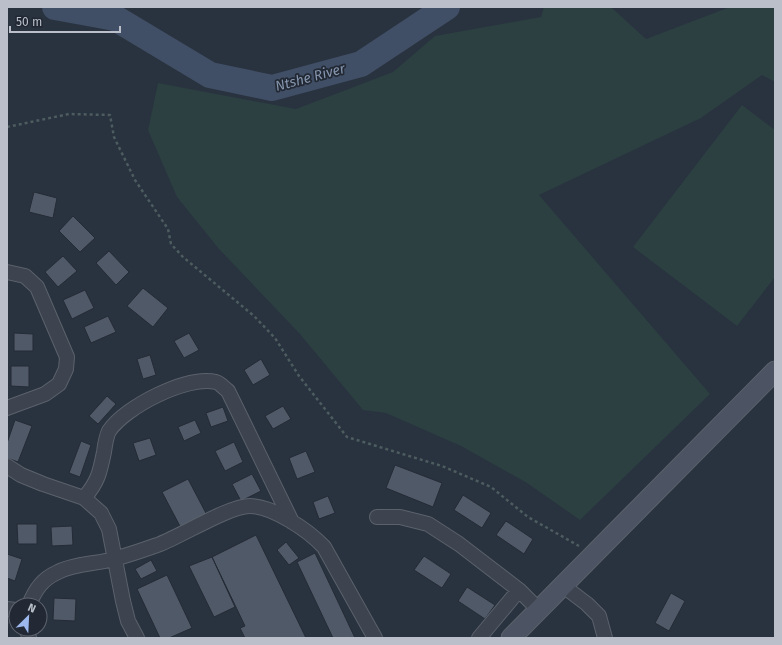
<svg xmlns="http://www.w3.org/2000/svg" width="782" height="645" viewBox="0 0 782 645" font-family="'Fira Sans',sans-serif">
<rect width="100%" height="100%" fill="#29323f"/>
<!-- green -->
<path fill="#2c3f41" d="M544,7H611L646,39L730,7H775V82L762,75L701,118L539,195L710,394L580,520L527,483L461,446L386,413L363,410L299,333L219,249L177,197L148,130L158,83L296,109L393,72L435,36L541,17Z
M742,105L775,130V277L737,326L633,247Z"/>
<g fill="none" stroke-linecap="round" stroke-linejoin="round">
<!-- river -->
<path stroke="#414f66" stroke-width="26" d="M55,7L115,18L210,75L272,88L361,64L447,7"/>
</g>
<!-- building -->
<path fill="#505967" stroke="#242b36" d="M34,192L57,198L53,218L29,212Z
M73,216L95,238L80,252L59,231Z
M109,251L129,272L116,285L96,263Z
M63,256L77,271L58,287L45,272Z
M143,288L168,308L153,327L127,306Z
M85,290L94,308L72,319L63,300Z
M108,316L116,332L91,343L84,327Z
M14,333L33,334V351H14Z
M189,333L199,350L184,358L174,341Z
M150,355L156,375L143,379L137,359Z
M261,359L270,375L253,385L244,370Z
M11,366H29V387L11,386Z
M107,396L116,404L98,424L89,416Z
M283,406L291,419L273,429L265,416Z
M223,407L228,421L211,427L206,413Z
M15,420L32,426L18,462L7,458V443Z
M195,420L201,433L184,441L178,427Z
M150,438L156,455L139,461L133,443Z
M81,441L91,445L80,477L69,473Z
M234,442L243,462L225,471L215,451Z
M306,451L315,472L297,479L289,458Z
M395,465L442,483L433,507L386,488Z
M252,474L261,491L241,501L232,484Z
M188,479L208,517L182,530L162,492Z
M463,495L491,513L482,528L454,510Z
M328,496L335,513L319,519L313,502Z
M506,521L533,539L524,554L496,535Z
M17,524H37V544H18Z
M72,526L73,545L52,546L51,527Z
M256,535L306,638H245L240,628L245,626L212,557Z
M286,542L299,558L289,565L277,550Z
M315,553L355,638H333L297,562Z
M7,554L22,559L15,581L7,578Z
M424,556L451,574L442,588L414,570Z
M212,557L235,607L214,617L189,566Z
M151,560L157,571L141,579L135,569Z
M167,575L192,628L169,638H160L137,589Z
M467,587L495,605L485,619L458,601Z
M671,593L685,601L669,631L655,623Z
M54,598L76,599L75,621L53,620Z
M7,621H9L8,638H7Z"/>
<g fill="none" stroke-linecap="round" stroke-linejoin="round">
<defs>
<path id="street" d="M7,272L25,276L37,287L67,357L66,369L59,384L45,394L7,408
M7,466L21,475L43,484L84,498L101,513L109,529L123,601L128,621L137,638
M84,498C98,482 100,472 104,452C105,445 106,437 109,431C125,407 187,375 216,382C220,383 224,388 228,391L292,522
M377,517H400L428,524L459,544L519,590L539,610
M562,585L587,604L599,616L605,638
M29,605C35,590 42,579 58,572C71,565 90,564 105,561C124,557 143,550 160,544C183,535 229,506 250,506C273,506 309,531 324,547L375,638
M7,609L16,610
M27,629L29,638
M479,638L519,590"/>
<path id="secondary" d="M511,638L775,371"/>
</defs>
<!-- street casing -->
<use href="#street" stroke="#5b626c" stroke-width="16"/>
<!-- secondary casing -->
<use href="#secondary" stroke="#5b626c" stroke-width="21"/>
<!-- path -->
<path stroke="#4c5c5f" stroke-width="2.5" stroke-dasharray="3 3" stroke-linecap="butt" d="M7,127L69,114L110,115L114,137L135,180L168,229L171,244L183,257L254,316L275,338L299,376L347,437L442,466L491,487L528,517L579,546"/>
<!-- street -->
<use href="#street" stroke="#3d444f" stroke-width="14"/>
<!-- secondary -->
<use href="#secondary" stroke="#4c5362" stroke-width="19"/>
</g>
<g text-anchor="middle" stroke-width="3.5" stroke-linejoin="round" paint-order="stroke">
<!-- water labels -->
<g font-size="14" font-style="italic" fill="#8595ad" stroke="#222934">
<text transform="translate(310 77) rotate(-15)" y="5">Ntshe River</text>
</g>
</g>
<!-- border -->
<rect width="782" height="645" fill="none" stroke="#babfc9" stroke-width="16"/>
<!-- north arrow -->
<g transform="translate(28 617) rotate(24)"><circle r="19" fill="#222934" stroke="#5f6570"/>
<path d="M0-3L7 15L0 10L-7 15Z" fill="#9cb8ed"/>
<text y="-6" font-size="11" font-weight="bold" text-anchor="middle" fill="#babfc9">N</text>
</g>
<!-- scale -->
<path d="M10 26v6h110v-6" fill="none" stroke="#babfc9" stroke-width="2"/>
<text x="16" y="26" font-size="12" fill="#babfc9" stroke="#222934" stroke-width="3" paint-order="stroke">50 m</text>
</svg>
